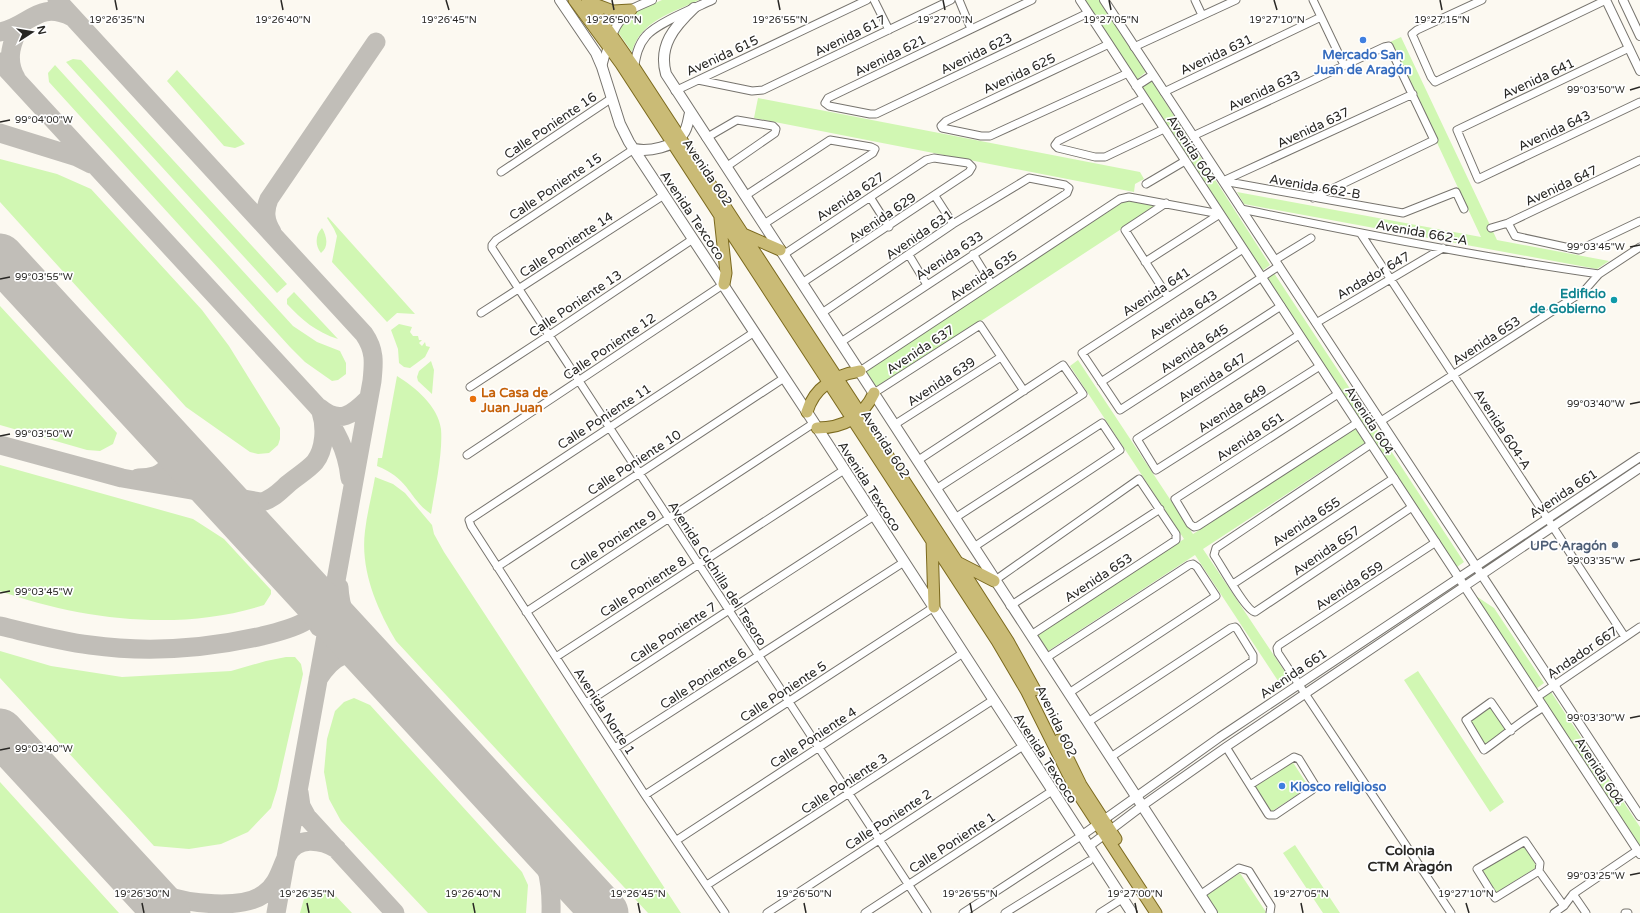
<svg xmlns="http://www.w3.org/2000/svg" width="1640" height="913" viewBox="0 0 1640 913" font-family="'Varela Round',sans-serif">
<rect width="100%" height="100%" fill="#fcf9f1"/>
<!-- green -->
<path fill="#d1f7b3" d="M662,0H699C672,13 640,21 632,52L618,32C628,13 644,8 662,0Z
M1083,0H1099L1146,72L1136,80Z
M1401,37L1497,240L1609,261L1597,269L1244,204L1237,192L1481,237L1390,42Z
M73,59L81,60L287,284L277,293L66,62Z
M55,65L293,326L317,342L340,351L346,363V374L338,380L332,381L305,362L290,347L49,82L48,73Z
M177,70L245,144L235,148L224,146L167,81Z
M1151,80L1270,265L1262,271L1140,87Z
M758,98L1140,172L1144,179L1135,184L1134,192L754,118Z
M0,159L57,174L91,189L202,310L229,346L280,428V439L278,445L269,453L258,454L250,452L186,407L0,202Z
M1126,200L1158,205L877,389L866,371Z
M328,217L415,314L397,313L387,322L332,262L337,236L334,229L327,218Z
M322,228C327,236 329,247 321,253C315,246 315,235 322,228Z
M1274,273L1464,562L1457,567L1266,278Z
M294,292L338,339C316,332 302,320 287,304V299Z
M0,306L117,433L113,444L100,451L87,450L0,425Z
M399,324L412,327L410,332L413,336H418L419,340H422L419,343L422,346L425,342L426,346L430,347L425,357L410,368L404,367L399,363L398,349L391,330Z
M1078,360L1193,534L1356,427L1366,442L1203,549L1291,681L1282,687L1195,555L1048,651L1038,635L1184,539L1070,366Z
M431,361L434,370L432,394L418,381L417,377L419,371Z
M397,376C415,387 438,406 441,429C443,453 435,489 431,514C408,498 410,479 377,466L378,458H382Z
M0,465L193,519L224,539L271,590V594L264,605C181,632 81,620 0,591Z
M375,477L393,484L405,493L432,525L434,534L444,552L681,913H648L396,641C377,609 360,570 365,531C367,513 372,495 375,477Z
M1476,596L1494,608L1544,683L1536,689Z
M0,651L51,666L122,677L231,671L266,661L286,657H295L301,664L303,674L277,789L271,808L248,832L221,844L189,849L154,846L0,678Z
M1418,671L1504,802L1490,812L1404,680Z
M1551,692L1640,827V847L1542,698Z
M354,698L370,705L522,872L528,885L526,913H428L341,821L329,799L324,772L327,739L335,711L344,702Z
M1491,705L1508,731L1484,747L1467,721Z
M1292,761L1309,787L1271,812L1254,787Z
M0,782L119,913H0Z
M1523,843L1537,867L1496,893L1482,869Z
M1295,845L1340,913H1323L1283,853Z
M1240,873L1266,912L1265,913H1216L1205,896Z
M315,889L332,892L352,913H300L305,895Z"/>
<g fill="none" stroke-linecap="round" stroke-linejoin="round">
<!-- taxiway -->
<path stroke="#c1beb8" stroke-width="19" d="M57,0L364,334C375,350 374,362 372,381L276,913
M0,32C30,26 38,0 72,17
M0,62L317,406C335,427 347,449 350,478
M16,78C5,59 12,41 21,24
M0,133L77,157L91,164
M272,232C265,221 264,211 269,199L376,42
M320,408C340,425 353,414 368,399
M0,445L122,478L261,502C272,500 280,491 288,484C296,477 308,470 315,462C325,449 326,427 321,412
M199,473L218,487L231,493
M138,478C171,478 179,457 161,431
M289,570L305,596L319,627
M339,587C340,609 349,630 361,648
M0,626C30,633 59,641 90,645C147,653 205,649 262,636C290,629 319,622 331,593
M318,679C333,656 351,644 375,664
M299,792L301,806L307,817L395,913
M525,828C546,853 552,880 551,913
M134,878C143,884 153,890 163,894C187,904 242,910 264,894C278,884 280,870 287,856C296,835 322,840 337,849"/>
<!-- runway -->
<path stroke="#c1beb8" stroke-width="47" d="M0,257L605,913
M0,732L167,913"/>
<defs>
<path id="minor" d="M874,0L889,30
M959,0L971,29
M1032,0L828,98L825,103L829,106L870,114H876L1088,13
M1195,0L1202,15
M1313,0L1344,65
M1482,0L1417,30L1412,34L1431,77L1435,82L1606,0
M1109,44L946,121L941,126L942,128L947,129L981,136H990L1128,73
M1134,47L1236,0
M1629,48L1457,130L1478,179L1640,102
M698,80L752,91L763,90L951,0
M675,91L867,0
M1164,92L1321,17
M1144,98L1058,141L1055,145L1058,148L1095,157H1105L1164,129
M1193,136L1384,47L1389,46L1434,140L1313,198
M706,138L737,120L773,126L776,129L775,133L726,167
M634,149L496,240L492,245V248L927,913
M501,172L612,98
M1223,181L1403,213L1456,192L1464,209
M1223,181L1413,94
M1146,184L1185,161
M745,196L830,140L871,147L875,149L873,153L764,224
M935,196L953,224
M870,197L889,227
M1166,203L1125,230L1168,297
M1241,209C1360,233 1479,257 1599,274
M1508,223L1515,236L1579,250L1640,221
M1491,228L1508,223L1640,160
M1361,234L1625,637
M1243,249L1082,353L1120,410L1281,306
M973,254L991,283
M783,255L926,160L934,158L968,163L972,167L969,172L802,283
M909,255L927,285
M1275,260L1311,238
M1145,262L1220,214
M481,313L664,195
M822,313L953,224L1029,178L1065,185L1069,188L1067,193L841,342
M1316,323L1443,248
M1299,335L1137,439L1156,470L1320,366
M860,371L1120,199L1129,197L1220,214
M1101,382L1279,266
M470,387L548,336L693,239
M874,393L980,325L1024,391
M1338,394L1175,499L1190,524L1194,527L1198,526L1357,423
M1381,421L1584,291L1599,274L1640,247
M894,425L1001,357
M1371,444L1216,548L1214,555C1221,565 1246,611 1255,612L1412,507
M467,455L724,284
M917,461L1063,365L1083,394L936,489
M955,518L1102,423L1120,450L974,547
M1436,542L1279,645L1277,648L1278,653L1451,913
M497,567L784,378
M994,581L1139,479L1176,534V540L1031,635
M1233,584L1394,478
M1010,606L1160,509
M526,612L814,423
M556,657L844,470
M1046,658L1189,565L1193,564L1197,567L1216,596L1069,693
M1537,697L1640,627
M586,703L874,516
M1088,722L1231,628L1235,627L1237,629L1253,655V661L1111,757
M1511,731L1491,702L1466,720L1484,750C1504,736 1523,719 1544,707
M1226,747L1268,814L1269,815H1275L1312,790L1315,785L1299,759L1294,757L1250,785
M615,748L904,562
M645,795L934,607
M677,840L963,653
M1525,841L1540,863L1539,871L1495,898L1477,869Z
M1539,871L1564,906
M707,885L993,700
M1573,894L1586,913
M1200,895L1239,868L1249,871L1271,906L1270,913
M725,913L645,795L471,526L469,520L753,333
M767,913L1023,746
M865,913L1052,791
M963,913L1081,836
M1005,913L1089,861
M1100,913L1122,899
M1554,913L1564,906L1573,894L1638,850
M1625,913H1628"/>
<path id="tertiary" d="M1080,0L1640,854
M1104,0L1640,816
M1606,0L1640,71
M1623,0L1640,36
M602,67C607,48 614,20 632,9C638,6 645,3 652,0
M634,67C636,56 638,45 646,36C657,23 695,8 712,0
M1136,86L1153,75
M1081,836L1220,737L1640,457
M1088,847L1142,806L1226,747L1640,468"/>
<path id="secondary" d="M560,0L596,53L602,67L620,124L629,142L807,412L1132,913
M694,8C674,27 658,46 666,74L1212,913
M634,149C649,152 674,147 683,134C688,128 688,120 690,113"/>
<path id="primary" d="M574,0L621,64L997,641L1027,692L1077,792L1156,913
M587,0L634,67L958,563L1008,641L1035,690
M589,2L613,11L631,10
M720,218L726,273L724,284
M741,233L780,250
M807,412C814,387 836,375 860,371
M817,428C843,428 863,417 874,393
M932,540L934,607
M959,563L994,581
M1059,740L1081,785L1116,839"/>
</defs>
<!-- minor casing -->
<use href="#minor" stroke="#77746e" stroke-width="9"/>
<!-- tertiary casing -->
<use href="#tertiary" stroke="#77746e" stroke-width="10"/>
<!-- secondary casing -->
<use href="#secondary" stroke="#77746e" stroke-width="12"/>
<!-- primary casing -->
<use href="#primary" stroke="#7b691e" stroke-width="13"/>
<!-- minor -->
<use href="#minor" stroke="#fff" stroke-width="7"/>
<!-- tertiary -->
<use href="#tertiary" stroke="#fff" stroke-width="8"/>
<!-- secondary -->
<use href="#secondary" stroke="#fff" stroke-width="10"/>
<!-- primary -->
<use href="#primary" stroke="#cabb76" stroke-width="11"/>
</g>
<!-- ticks -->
<path fill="none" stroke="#282724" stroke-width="1.5" d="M115,0L117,10M281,0L283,10M446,0L449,10M612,0L614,10M778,0L780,10M943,0L945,10M1109,0L1111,10M1274,0L1277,10M1440,0L1442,10M1630,90L1640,87M0,122L10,120M1630,247L1640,245M0,279L10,277M1630,404L1640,402M0,436L10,434M1630,561L1640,559M0,593L10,591M1630,718L1640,716M0,750L10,748M1630,875L1640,873M142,903L144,913M307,903L309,913M473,903L475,913M638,903L640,913M804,903L806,913M970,903L972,913M1135,903L1137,913M1301,903L1303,913M1466,903L1469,913"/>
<!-- markers -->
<g fill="#3f7fe0" stroke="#fff" stroke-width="1.5">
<circle cx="1363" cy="40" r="4"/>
<circle cx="1282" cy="786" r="4"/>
</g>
<circle fill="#0f9aa8" stroke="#fff" stroke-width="1.5" cx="1614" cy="300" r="4"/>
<circle fill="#e8710a" stroke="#fff" stroke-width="1.5" cx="473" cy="399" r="4"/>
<circle fill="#5c6f8a" stroke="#fff" stroke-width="1.5" cx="1615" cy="545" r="4"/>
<g text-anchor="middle" stroke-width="3.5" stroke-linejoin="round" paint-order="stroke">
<!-- street labels -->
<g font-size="13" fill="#282724" stroke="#fff">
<text transform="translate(850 35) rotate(-26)" y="5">Avenida 617</text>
<text transform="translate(976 53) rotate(-26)" y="5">Avenida 623</text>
<text transform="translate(1216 54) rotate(-25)" y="5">Avenida 631</text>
<text transform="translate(722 55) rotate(-25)" y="5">Avenida 615</text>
<text transform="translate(890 55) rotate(-26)" y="5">Avenida 621</text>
<text transform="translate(1019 73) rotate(-25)" y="5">Avenida 625</text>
<text transform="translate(1538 78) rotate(-25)" y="5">Avenida 641</text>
<text transform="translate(1264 90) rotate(-25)" y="5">Avenida 633</text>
<text transform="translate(550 125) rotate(-34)" y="5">Calle Poniente 16</text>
<text transform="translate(1313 127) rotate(-25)" y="5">Avenida 637</text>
<text transform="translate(1554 130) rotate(-25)" y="5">Avenida 643</text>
<text transform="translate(1192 149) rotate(57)" y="5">Avenida 604</text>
<text transform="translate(708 172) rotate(56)" y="5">Avenida 602</text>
<text transform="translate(1561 185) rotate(-25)" y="5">Avenida 647</text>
<text transform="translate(555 186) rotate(-34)" y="5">Calle Poniente 15</text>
<text transform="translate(1315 186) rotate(10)" y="5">Avenida 662-B</text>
<text transform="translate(850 196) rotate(-33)" y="5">Avenida 627</text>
<text transform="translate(693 215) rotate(56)" y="5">Avenida Texcoco</text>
<text transform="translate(882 217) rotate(-34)" y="5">Avenida 629</text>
<text transform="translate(1422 232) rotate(10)" y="5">Avenida 662-A</text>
<text transform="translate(919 234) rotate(-34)" y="5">Avenida 631</text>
<text transform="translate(566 244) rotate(-33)" y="5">Calle Poniente 14</text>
<text transform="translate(949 255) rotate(-33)" y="5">Avenida 633</text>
<text transform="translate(983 275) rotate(-34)" y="5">Avenida 635</text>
<text transform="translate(1373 275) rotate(-30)" y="5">Andador 647</text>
<text transform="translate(1156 291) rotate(-33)" y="5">Avenida 641</text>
<text transform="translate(575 303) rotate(-34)" y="5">Calle Poniente 13</text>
<text transform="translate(1183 314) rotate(-33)" y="5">Avenida 643</text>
<text transform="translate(1486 340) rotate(-33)" y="5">Avenida 653</text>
<text transform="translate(609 346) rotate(-34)" y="5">Calle Poniente 12</text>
<text transform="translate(1194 348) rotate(-33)" y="5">Avenida 645</text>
<text transform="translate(920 349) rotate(-33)" y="5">Avenida 637</text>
<text transform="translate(1212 377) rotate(-33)" y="5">Avenida 647</text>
<text transform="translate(941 381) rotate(-33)" y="5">Avenida 639</text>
<text transform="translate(1232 408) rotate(-32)" y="5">Avenida 649</text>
<text transform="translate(604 416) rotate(-33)" y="5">Calle Poniente 11</text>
<text transform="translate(1370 420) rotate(57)" y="5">Avenida 604</text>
<text transform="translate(1503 429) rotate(57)" y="5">Avenida 604-A</text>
<text transform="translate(1250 436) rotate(-33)" y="5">Avenida 651</text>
<text transform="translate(886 444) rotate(57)" y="5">Avenida 602</text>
<text transform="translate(634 462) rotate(-33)" y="5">Calle Poniente 10</text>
<text transform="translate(870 486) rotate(57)" y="5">Avenida Texcoco</text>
<text transform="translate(1563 493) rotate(-33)" y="5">Avenida 661</text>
<text transform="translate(1306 521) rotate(-33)" y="5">Avenida 655</text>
<text transform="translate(613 540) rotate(-33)" y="5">Calle Poniente 9</text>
<text transform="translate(1326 550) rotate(-34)" y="5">Avenida 657</text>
<text transform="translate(718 573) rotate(57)" y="5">Avenida Cuchilla del Tesoro</text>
<text transform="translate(1098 577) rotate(-33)" y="5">Avenida 653</text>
<text transform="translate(1349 585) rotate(-33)" y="5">Avenida 659</text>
<text transform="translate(643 586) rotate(-33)" y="5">Calle Poniente 8</text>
<text transform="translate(673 632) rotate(-33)" y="5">Calle Poniente 7</text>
<text transform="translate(1582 652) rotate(-34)" y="5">Andador 667</text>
<text transform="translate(1293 673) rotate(-34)" y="5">Avenida 661</text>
<text transform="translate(703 678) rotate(-33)" y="5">Calle Poniente 6</text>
<text transform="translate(783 691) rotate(-33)" y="5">Calle Poniente 5</text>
<text transform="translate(605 711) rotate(57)" y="5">Avenida Norte 1</text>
<text transform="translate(1057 721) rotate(64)" y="5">Avenida 602</text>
<text transform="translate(813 737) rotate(-33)" y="5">Calle Poniente 4</text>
<text transform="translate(1046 758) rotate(57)" y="5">Avenida Texcoco</text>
<text transform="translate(1600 771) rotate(57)" y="5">Avenida 604</text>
<text transform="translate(844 783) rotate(-33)" y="5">Calle Poniente 3</text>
<text transform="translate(888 819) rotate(-33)" y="5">Calle Poniente 2</text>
<text transform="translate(952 842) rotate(-33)" y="5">Calle Poniente 1</text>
</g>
<!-- shop labels -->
<g font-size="13" font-weight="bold" fill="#366cbe" stroke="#fff">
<text x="1363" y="59">Mercado San<tspan x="1363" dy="15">Juan de Aragón</tspan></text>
<text x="1290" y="791" text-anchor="start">Kiosco religioso</text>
</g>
<!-- culture labels -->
<g font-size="13" font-weight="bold" fill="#0d838f" stroke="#fff" text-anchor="end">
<text x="1606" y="298">Edificio<tspan x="1606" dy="15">de Gobierno</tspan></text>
</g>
<!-- food labels -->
<g font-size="13" font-weight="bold" fill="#c56008" stroke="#fff" text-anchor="start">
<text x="481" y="397">La Casa de<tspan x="481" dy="15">Juan Juan</tspan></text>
</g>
<!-- service labels -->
<g font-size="13" font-weight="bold" fill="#4e5e75" stroke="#fff" text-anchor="end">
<text x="1607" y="550">UPC Aragón</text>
</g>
<!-- neighbourhood labels -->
<g font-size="14" font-weight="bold" fill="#282724" stroke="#fff">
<text x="1410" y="855">Colonia<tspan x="1410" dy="16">CTM Aragón</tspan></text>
</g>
</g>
<g font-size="10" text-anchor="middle" fill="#282724" stroke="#fff" stroke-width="3.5" stroke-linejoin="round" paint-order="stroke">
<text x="117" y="23">19°26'35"N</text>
<text x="283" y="23">19°26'40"N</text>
<text x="449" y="23">19°26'45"N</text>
<text x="614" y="23">19°26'50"N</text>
<text x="780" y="23">19°26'55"N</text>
<text x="945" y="23">19°27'00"N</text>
<text x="1111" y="23">19°27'05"N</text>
<text x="1277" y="23">19°27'10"N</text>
<text x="1442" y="23">19°27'15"N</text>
<text x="1596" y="93">99°03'50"W</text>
<text x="44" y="123">99°04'00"W</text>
<text x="1596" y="250">99°03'45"W</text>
<text x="44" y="280">99°03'55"W</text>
<text x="1596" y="407">99°03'40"W</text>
<text x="44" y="437">99°03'50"W</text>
<text x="1596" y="564">99°03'35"W</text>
<text x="44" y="595">99°03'45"W</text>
<text x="1596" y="721">99°03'30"W</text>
<text x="44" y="752">99°03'40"W</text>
<text x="1596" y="879">99°03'25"W</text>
<text x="142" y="897">19°26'30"N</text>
<text x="307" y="897">19°26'35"N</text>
<text x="473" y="897">19°26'40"N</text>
<text x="638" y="897">19°26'45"N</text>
<text x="804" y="897">19°26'50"N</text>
<text x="970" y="897">19°26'55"N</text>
<text x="1135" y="897">19°27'00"N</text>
<text x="1301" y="897">19°27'05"N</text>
<text x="1466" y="897">19°27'10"N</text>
</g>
<!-- north arrow -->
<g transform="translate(32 32) rotate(78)" stroke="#ffffff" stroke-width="3" paint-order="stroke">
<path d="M0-3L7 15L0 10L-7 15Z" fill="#282724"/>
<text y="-6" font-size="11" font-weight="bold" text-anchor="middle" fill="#282724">N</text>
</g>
</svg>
